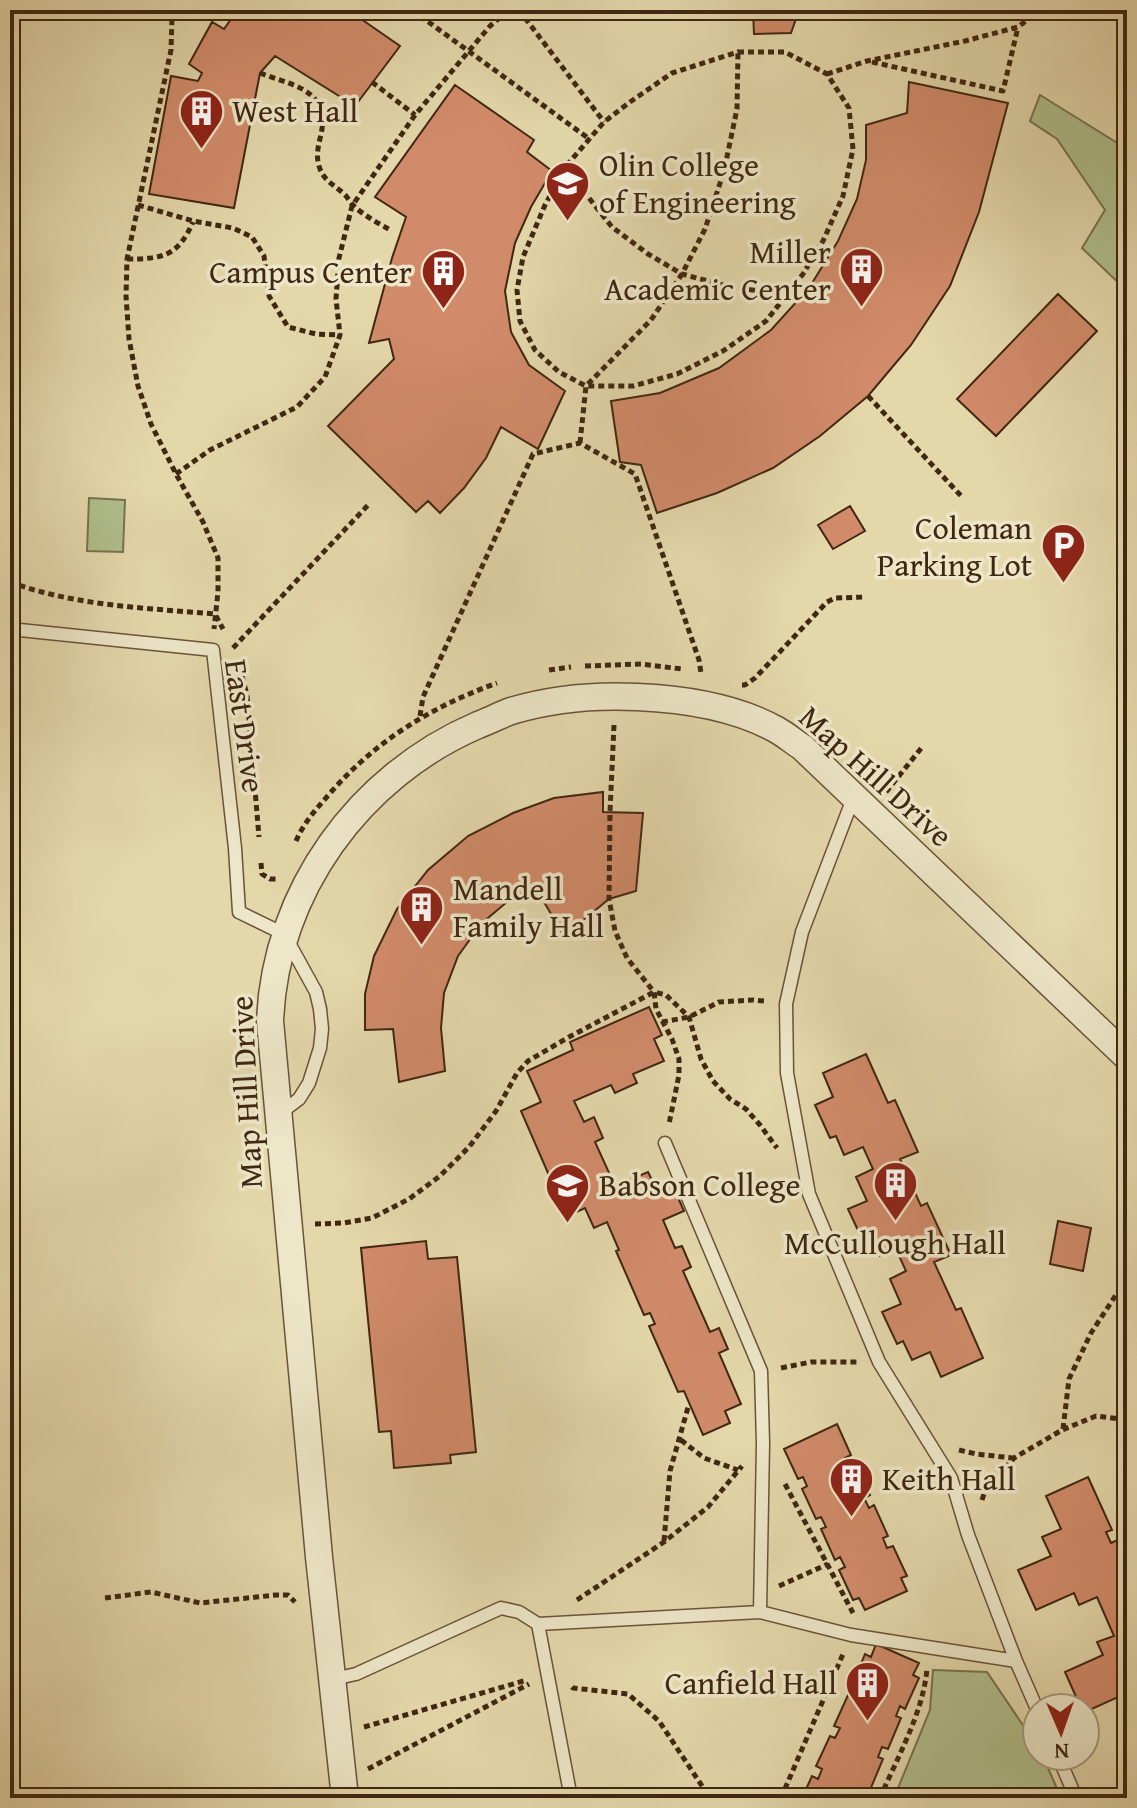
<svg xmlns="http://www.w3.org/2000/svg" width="1137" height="1808" viewBox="0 0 1137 1808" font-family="'Gentium Book Plus',serif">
<rect width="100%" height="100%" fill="#e4d8ab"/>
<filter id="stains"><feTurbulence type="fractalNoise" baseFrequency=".0025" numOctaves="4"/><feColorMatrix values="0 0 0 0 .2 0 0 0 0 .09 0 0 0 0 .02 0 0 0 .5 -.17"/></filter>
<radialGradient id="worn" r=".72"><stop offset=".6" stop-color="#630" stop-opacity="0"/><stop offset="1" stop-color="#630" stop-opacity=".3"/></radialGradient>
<!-- green -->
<path fill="#b0bf8c" stroke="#78734f" stroke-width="2" d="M1040,95L1127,149V291L1082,248L1105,210L1057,139L1030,121Z
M89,498L125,500L123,552L87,551Z
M933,1670L987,1672L1037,1746V1756H1043L1061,1798H894L930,1710Z"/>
<!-- building -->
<path fill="#d18b6a" stroke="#402712" stroke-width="2" d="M217,10H348L400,46L355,106L275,56L260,73L234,208L149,194L171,76L198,81L202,73L189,64L212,22L224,29L231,19Z
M753,10H799L791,33L754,34Z
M909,82L1008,103L979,212L950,286L911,345L868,396L820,436L773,468L717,493L657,513L641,465L620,462L611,401L660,393L719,368L771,330L809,288L838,241L857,199L866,160V125L907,113Z
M455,85L534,140L527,152L552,171L531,207L515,243L505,291L511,332L529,365L565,391L538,449L501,427L486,458L464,488L440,513L428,501L416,512L328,426L394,359L389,339L369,343L392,258L406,217L375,197Z
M1058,294L1097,331L996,436L957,399Z
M850,506L865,531L833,549L818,525Z
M603,792V812L643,813L636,891L609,899L564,936L534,885L507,902L482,923L458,956L444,993L441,1028L445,1071L399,1082L393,1029L365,1030V994L374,956L397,909L428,870L468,836L513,813L554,798Z
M649,1007L662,1035L654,1039L664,1061L633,1074L637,1083L615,1093L611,1085L574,1101L584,1122L594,1117L603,1138L595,1142L615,1186L648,1172L656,1188L671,1182L684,1211L663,1220L675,1248L682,1246L691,1267L683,1271L710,1332L719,1328L728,1349L719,1353L741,1404L725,1411L730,1423L703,1435L684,1391L678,1392L649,1326L655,1324L650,1313L644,1315L616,1251L619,1250L607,1222L594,1228L585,1208L572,1214L566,1201L561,1203L521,1111L541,1102L527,1071L573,1050L570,1042Z
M866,1054L888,1103L895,1100L918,1152L900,1159L921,1206L927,1203L951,1255L934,1262L956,1310L961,1308L983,1358L941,1377L930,1352L912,1360L903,1341L897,1344L882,1312L901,1304L890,1279L906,1271L896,1249L879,1256L870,1237L863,1241L848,1209L867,1201L856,1177L873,1169L863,1147L844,1155L836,1136L830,1138L815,1105L833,1097L823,1073Z
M1058,1221L1091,1228L1083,1271L1050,1264Z
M426,1241L428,1259L457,1257L476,1452L450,1455L451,1463L394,1468L391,1431L379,1432L361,1248Z
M837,1424L851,1455L845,1458L850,1468L856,1465L870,1495L864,1498L869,1508L874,1505L888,1536L883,1538L887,1548L893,1546L907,1576L901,1578L907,1591L865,1610L859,1598L853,1600L839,1570L845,1567L840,1557L835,1560L821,1529L826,1527L821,1517L816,1519L802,1489L807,1486L803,1477L798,1479L784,1449Z
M1088,1477L1112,1530L1106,1532L1111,1543L1127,1536V1585L1123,1587L1127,1596L1126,1716L1118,1697L1085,1712V1708H1081L1065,1672L1103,1655L1097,1642L1114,1636L1097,1597L1079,1605L1074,1593L1036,1610L1018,1570L1051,1556L1042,1537L1061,1529L1046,1496Z
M876,1644L919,1663L913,1675L919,1678L905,1709L900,1706L896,1716L901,1718L888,1749L882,1747L878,1757L883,1759L870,1790L865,1788L861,1798H802L812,1776L818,1779L822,1769L816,1766L830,1736L835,1738L840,1728L834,1726L848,1695L853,1697L858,1687L852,1685L865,1654L871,1657Z"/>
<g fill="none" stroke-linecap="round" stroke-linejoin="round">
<defs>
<path id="lane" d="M10,629L213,650L235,848L239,912L284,934L316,992L320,1009L322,1029L320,1048L309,1083L299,1099L279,1114
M854,796L802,932L786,1004L787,1073L809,1194L879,1362L951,1478L968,1535L1016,1661L1037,1709
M665,1143L761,1371L763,1443L760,1612
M538,1624L571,1798
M333,1679L356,1674L501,1608L519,1612L538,1624L760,1612L851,1635L1016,1661
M1058,1756L1076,1798"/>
<path id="street" d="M345,1798L319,1557L270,1021C275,892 359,776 478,725C489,721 500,715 511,711C551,699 596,695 637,697C684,699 736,707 777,730C786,735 794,742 802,747L1127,1057"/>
</defs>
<!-- lane casing -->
<use href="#lane" stroke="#695338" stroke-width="15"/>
<!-- street casing -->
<use href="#street" stroke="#695338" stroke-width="29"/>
<!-- path -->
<path stroke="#402712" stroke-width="5" stroke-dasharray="6 4" stroke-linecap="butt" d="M168,10L172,18L171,50L127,259L126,296L129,339L138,386L151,424L176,474L203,522L218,558V592L214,629
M412,10L588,138
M519,10L604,122
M738,52H785L827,74L849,108L853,149L843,196L823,241L803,274L766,321L723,351L677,374L633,386H586L559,372L535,350L520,321L517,290L523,257L545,205L567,165L604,122L630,102L672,73Z
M872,62L1003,91L1018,27
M260,73C290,85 327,88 322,129C320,141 315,153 319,166C323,180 333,184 343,193C348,197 350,203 355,207C366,217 380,224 392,231
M827,74L867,61L965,41L1018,27L1040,10
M372,82L415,115
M567,165L585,193L612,227L648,254L682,274L734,288L789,294
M138,205L193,221L233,228L252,237L264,256L269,296L288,327L316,334L340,335
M127,259C163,259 178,256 193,222
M868,396L963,498
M580,443L586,386L651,320L682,274L705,229L724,171L737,109L738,52
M176,474L210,450L297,407L325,377L340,335L336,299L339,258L352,206L415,115L490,26L509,10
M10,582C75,606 146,608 215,614L223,629
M233,648L370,503
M585,666L641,664L682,669
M549,670L571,667
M242,676L247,695L259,837
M742,685H745L755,678L827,602L835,598L866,597
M420,716L423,697L533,454L580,443L635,474L699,660L701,673
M614,725L610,812L609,899L615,931L627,958L654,992L656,1009L672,1039L679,1059V1075L669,1124
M886,792L923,746
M296,841C304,822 318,807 332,791C377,740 433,706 497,683
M261,863L262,874L270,879H279
M662,1022L689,1017L719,1002L753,1000L765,1001
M315,1224L344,1223L372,1218L409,1199L440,1176L469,1147L496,1111L517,1073L528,1061L569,1037L654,992L666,995L689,1017L701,1059L713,1081L730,1099L746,1109L760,1125L777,1148
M781,1368L811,1362H858
M1063,1429L1069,1379L1091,1333L1127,1278
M681,1440L704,1458L738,1470
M959,1450L976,1454L1013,1458
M785,1484L853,1613
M982,1500L985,1491L1014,1458L1062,1430L1096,1416L1127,1420
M664,1541L670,1471L689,1404
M779,1586L828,1564
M105,1598L151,1592L200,1603L276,1595H288L295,1602
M577,1600L664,1542L708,1507L742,1466
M572,1687L573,1688L628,1694L659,1721L710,1798
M364,1727L527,1680
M368,1769L529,1684
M781,1798L843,1654
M880,1798C897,1758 924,1711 927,1668"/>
<!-- lane -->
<use href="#lane" stroke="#ede6c8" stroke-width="12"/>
<!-- street -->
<use href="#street" stroke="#ede6c8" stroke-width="26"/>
</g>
<!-- icons -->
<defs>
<symbol id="building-pin" viewBox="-11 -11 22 30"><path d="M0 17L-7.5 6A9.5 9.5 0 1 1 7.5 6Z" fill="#8f2418" stroke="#ede6c8"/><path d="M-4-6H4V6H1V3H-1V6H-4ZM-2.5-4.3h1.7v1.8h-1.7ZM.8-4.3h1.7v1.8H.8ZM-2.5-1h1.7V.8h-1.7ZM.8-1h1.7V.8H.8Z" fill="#fff"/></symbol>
<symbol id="university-pin" viewBox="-11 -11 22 30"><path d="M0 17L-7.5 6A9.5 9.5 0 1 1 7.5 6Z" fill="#8f2418" stroke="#ede6c8"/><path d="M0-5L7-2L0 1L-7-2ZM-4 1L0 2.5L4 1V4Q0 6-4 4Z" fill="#fff"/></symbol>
<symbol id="parking-pin" viewBox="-11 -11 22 30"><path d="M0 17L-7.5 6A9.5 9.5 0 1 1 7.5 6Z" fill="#8f2418" stroke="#ede6c8"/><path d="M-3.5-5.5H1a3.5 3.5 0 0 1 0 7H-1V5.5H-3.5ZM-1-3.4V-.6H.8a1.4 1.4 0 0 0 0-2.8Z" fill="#fff"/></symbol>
</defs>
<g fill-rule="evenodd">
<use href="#building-pin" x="176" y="86" width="51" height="69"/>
<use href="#university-pin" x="542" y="158" width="51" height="69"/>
<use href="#building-pin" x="836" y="244" width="51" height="69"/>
<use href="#building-pin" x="418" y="246" width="51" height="69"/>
<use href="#parking-pin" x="1038" y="520" width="51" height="69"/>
<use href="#building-pin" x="396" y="882" width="51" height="69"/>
<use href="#building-pin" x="870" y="1158" width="51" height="69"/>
<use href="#university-pin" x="542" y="1160" width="51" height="69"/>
<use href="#building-pin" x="826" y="1454" width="51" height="69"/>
<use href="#building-pin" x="842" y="1658" width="51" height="69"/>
</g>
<g text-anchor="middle" stroke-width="7" stroke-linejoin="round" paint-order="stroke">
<!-- poi labels -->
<g font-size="32" fill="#402712" stroke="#ede6c8" text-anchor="start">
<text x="232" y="122">West Hall</text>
<text x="599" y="176">Olin College<tspan x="599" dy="37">of Engineering</tspan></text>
<text x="831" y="263" text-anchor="end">Miller<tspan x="831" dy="37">Academic Center</tspan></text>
<text x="412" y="283" text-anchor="end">Campus Center</text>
<text x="1032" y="539" text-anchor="end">Coleman<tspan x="1032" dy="37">Parking Lot</tspan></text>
<text x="453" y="900">Mandell<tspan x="453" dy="37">Family Hall</tspan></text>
<text x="599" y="1196">Babson College</text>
<text x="895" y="1254" text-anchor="middle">McCullough Hall</text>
<text x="882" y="1490">Keith Hall</text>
<text x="837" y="1694" text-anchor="end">Canfield Hall</text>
</g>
<!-- street labels -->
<g font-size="32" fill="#402712" stroke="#ede6c8">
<text transform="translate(245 726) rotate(82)" y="11">East Drive</text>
<text transform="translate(876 776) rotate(42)" y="11">Map Hill Drive</text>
<text transform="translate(246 1092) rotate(-93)" y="11">Map Hill Drive</text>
</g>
</g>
<!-- margin -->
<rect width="1137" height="1808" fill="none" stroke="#e4d8ab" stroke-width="40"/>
<rect x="12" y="12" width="1113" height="1784" fill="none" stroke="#402712" stroke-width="4"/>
<rect x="20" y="20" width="1097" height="1768" fill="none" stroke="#402712" stroke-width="2"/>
<!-- north arrow -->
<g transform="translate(1061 1732) rotate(178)"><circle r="38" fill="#ede6c8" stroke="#a89a7f" stroke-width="2"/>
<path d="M0-6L14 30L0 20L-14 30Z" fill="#8f2418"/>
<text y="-12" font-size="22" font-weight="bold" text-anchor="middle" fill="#402712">N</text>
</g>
<rect width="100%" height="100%" filter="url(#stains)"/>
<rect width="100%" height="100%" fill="url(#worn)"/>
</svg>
